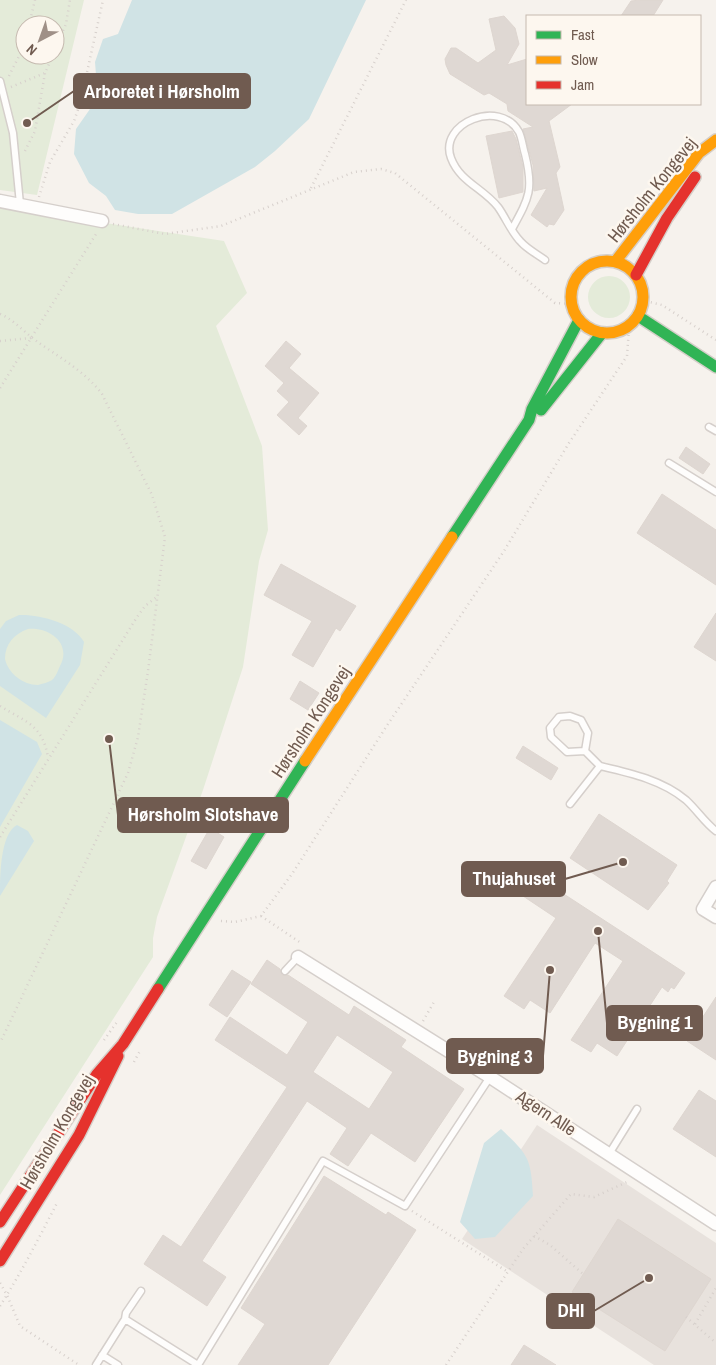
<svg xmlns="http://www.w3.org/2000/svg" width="716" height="1365" viewBox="0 0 716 1365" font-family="'Archivo Narrow',sans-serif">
<rect width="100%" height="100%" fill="#f6f2ed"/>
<!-- industrial -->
<path fill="#e8e2dd" d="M537,1125L716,1243V1365H654L462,1239Z"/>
<!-- green -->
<path fill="#e4ebd9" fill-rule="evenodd" d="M0,0H84L37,195L0,190ZM25,25H55V55H25Z
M0,207L224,241L247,293L216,326L262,446L268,530L259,561L243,667L203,790L157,917L153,938V957L0,1195Z
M588 297a21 21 0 1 1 42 0a21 21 0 1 1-42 0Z"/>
<!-- water -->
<path fill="#d0e3e5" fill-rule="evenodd" d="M132,0H366L309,119L275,151L255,167L172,214H138L115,210L106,196L89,183L74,154L76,129L90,109L96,75L95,62L103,39L118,34Z
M19,615C39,614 74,623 84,642L80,665L46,718L0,686V629L6,621ZM28,629C50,627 72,644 60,666C58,670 56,677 52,680C49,682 42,684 38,685C23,685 8,673 5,659C5,644 14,634 28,629Z
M0,720L37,742L42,754L0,827Z
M17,825L28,831L34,841L0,896C0,876 0,834 17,825Z
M501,1129C528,1155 531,1157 533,1196L495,1237L475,1239L460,1222L484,1143Z"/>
<!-- building -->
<path fill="#dfd8d3" stroke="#ded6d0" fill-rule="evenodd" d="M640,0H663L653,16H621L631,1Z
M504,16L515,28L519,44L507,65L527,59V104H572L549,121L560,167L556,173L564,210L554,225L549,224L547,227L531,215L547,188L534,191L533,165L523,129L533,127L508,111L507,104L489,93L484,95L450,74L446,65L445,59L451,48H456L478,63L496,50L489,19Z
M512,131L516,139L523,167V192L499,198L486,136Z
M286,341L301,354L289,368L319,393L298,418L307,426L299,435L277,415L289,402L277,391L284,383L265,366Z
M686,447L710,464L703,474L679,458Z
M662,494L716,530V585L637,533Z
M281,564L356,606L340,631L336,628L313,667L292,655L312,621L264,595Z
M716,613V661L694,647Z
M300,681L319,693L308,710L290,699Z
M523,746L558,768L551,780L516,758Z
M599,814L677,865L667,881L669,883L648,910L570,858Z
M210,828L224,837L206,869L191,861Z
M530,872L685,973L674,989L671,987L668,992L662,987L617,1056L597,1043L591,1052L571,1040L623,961L595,943L550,1013L530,1000L524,1009L504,996L556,918L523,896L525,893L519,889Z
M267,960L280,969L282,975H288L349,1015L354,1006L406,1040L401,1047L464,1089L415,1162L371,1133L348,1166L330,1154L347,1128L307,1101L202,1261L226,1277L207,1306L144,1264L163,1235L181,1247L287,1087L215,1040L230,1017L287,1055L308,1022L251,984ZM337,1035L393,1072L369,1109L313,1072Z
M232,970L251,982L227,1017L209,1005Z
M716,997V1060L687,1041Z
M699,1090L716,1101V1157L673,1129Z
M324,1176L386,1215L388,1212L416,1230L328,1365H238L265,1324L241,1308Z
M618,1219L711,1279L665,1351L572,1292Z
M524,1345L556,1365H511Z"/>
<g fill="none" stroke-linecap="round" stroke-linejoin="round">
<defs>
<path id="lane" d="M0,81L13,133L20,204
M512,229C529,198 534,190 525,154C523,148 522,138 519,132C500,98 438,123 451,158C460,182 483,188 498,207C506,218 511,232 521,242C527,249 537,254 545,260
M709,427L716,431
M669,463L716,492
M585,751L567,752L551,737L550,728L559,717L570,716L581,720L588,733L585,751L600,766
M570,804L600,766C630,773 662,780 686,800C697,810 705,823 716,831
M285,971L298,957
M609,1154L637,1109
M125,1319L126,1313L141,1291
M102,1355L118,1365
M96,1365L125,1319L198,1365
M198,1365L323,1161L405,1206L490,1077"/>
<path id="street" d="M0,201L102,221
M716,887L703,909L716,917
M298,957L490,1077L716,1224"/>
<path id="fast" d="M638,316L716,367
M541,410L602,333
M452,537L529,420L532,409L579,320
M158,989L305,761"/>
<path id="slow" d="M571 297a36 36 0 1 1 72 0a36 36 0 1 1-72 0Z
M615,262L699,153L716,140
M305,761L452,537"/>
<path id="jam" d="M636,275L667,218L695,177
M0,1222L97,1074L123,1044L158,989
M0,1261L79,1135L118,1056"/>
</defs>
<!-- lane casing -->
<use href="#lane" stroke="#d5cfcb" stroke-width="9"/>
<!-- street casing -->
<use href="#street" stroke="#d5cfcb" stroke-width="15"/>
<!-- fast casing -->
<use href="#fast" stroke="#d5cfc9" stroke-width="14"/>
<!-- slow casing -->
<use href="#slow" stroke="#d5cfc9" stroke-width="14"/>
<!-- jam casing -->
<use href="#jam" stroke="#d5cfc9" stroke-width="14"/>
<!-- path -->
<path stroke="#d7d0cc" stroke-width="2.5" stroke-dasharray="1 4" stroke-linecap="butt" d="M29,25L35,0
M55,49L66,24L70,0
M9,76L25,44
M11,87L45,73L53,55
M25,151L35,131L45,73
M311,188L406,0
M39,197L50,162L74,121L80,104L103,0
M113,224L165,234L221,226L354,172L381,169L395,173L555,303L572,304
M646,301L662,305L716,340
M0,314C14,320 22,330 35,340C57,356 85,371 102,394L152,495L165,537L148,671L138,737L128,773L0,1043
M0,341L31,338
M0,388L96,234
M0,706C26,722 43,725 48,758
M0,837L137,617L145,606L158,596
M261,916L301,943
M221,921L235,922L261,916L292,874L386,727L504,551L569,443L627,356L629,329
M423,1021L434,1002
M104,1040L117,1022
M134,1062L141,1049
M412,1211L508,1272
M534,1236L550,1245L583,1274
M0,1283L7,1295L20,1326L79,1365
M0,1306C21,1273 39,1238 57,1203
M686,1317L716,1343
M695,1324L716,1288
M446,1365L523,1249L571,1194L594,1197L627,1182"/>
<!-- lane -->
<use href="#lane" stroke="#fefdfc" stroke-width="6"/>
<!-- street -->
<use href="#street" stroke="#fefdfc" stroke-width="12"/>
<!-- fast -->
<use href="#fast" stroke="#30b455" stroke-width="11"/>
<!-- slow -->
<use href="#slow" stroke="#ff9f0a" stroke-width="11"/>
<!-- jam -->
<use href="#jam" stroke="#e5322d" stroke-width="11"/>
</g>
<g text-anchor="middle" stroke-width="5" stroke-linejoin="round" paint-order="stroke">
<!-- street labels -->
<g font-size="18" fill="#705b50" stroke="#fdf7ef">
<text transform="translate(652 190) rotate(-51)" y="6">Hørsholm Kongevej</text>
<text transform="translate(311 722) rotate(-57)" y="6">Hørsholm Kongevej</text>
<text transform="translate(546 1113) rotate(33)" y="6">Agern Alle</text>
<text transform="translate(57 1132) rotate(-60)" y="6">Hørsholm Kongevej</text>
</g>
</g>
<!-- callouts -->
<path fill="none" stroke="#705b50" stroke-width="2" d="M27 123L74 91M109 739L118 815M623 862L565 879M598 931L607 1023M550 970L543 1056M649 1278L594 1311"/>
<g fill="#705b50" stroke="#fdf7ef" stroke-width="2">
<circle cx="27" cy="123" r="5"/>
<circle cx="109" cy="739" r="5"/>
<circle cx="623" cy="862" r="5"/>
<circle cx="598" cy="931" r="5"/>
<circle cx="550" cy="970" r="5"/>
<circle cx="649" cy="1278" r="5"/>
</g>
<g fill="#705b50" stroke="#705b50" stroke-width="2">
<rect x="74" y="74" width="176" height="34" rx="5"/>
<rect x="118" y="798" width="170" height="34" rx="5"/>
<rect x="462" y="862" width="103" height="34" rx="5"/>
<rect x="607" y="1006" width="95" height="34" rx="5"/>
<rect x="447" y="1039" width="96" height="34" rx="5"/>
<rect x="547" y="1294" width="47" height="34" rx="5"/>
</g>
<g font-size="19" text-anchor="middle" font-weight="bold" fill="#fff">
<text x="162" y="98">Arboretet i Hørsholm</text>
<text x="203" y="821">Hørsholm Slotshave</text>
<text x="514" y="885">Thujahuset</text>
<text x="655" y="1029">Bygning 1</text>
<text x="495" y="1063">Bygning 3</text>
<text x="571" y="1317">DHI</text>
</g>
<!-- legend -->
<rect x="526" y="15" width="175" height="90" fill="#fdf7ef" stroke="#c5b9af"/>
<rect x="536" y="31" width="25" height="8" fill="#30b455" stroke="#c5b9af"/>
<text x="571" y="40" font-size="15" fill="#705b50">Fast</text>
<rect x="536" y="56" width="25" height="8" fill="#ff9f0a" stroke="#c5b9af"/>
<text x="571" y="65" font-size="15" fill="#705b50">Slow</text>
<rect x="536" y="81" width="25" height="8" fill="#e5322d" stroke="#c5b9af"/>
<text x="571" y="90" font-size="15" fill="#705b50">Jam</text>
<!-- north arrow -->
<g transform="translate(40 40) rotate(221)"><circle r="24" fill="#fdf7ef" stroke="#c5b9af"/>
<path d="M0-4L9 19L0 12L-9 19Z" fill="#9f9087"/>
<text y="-8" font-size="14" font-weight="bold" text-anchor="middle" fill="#705b50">N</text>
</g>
</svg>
